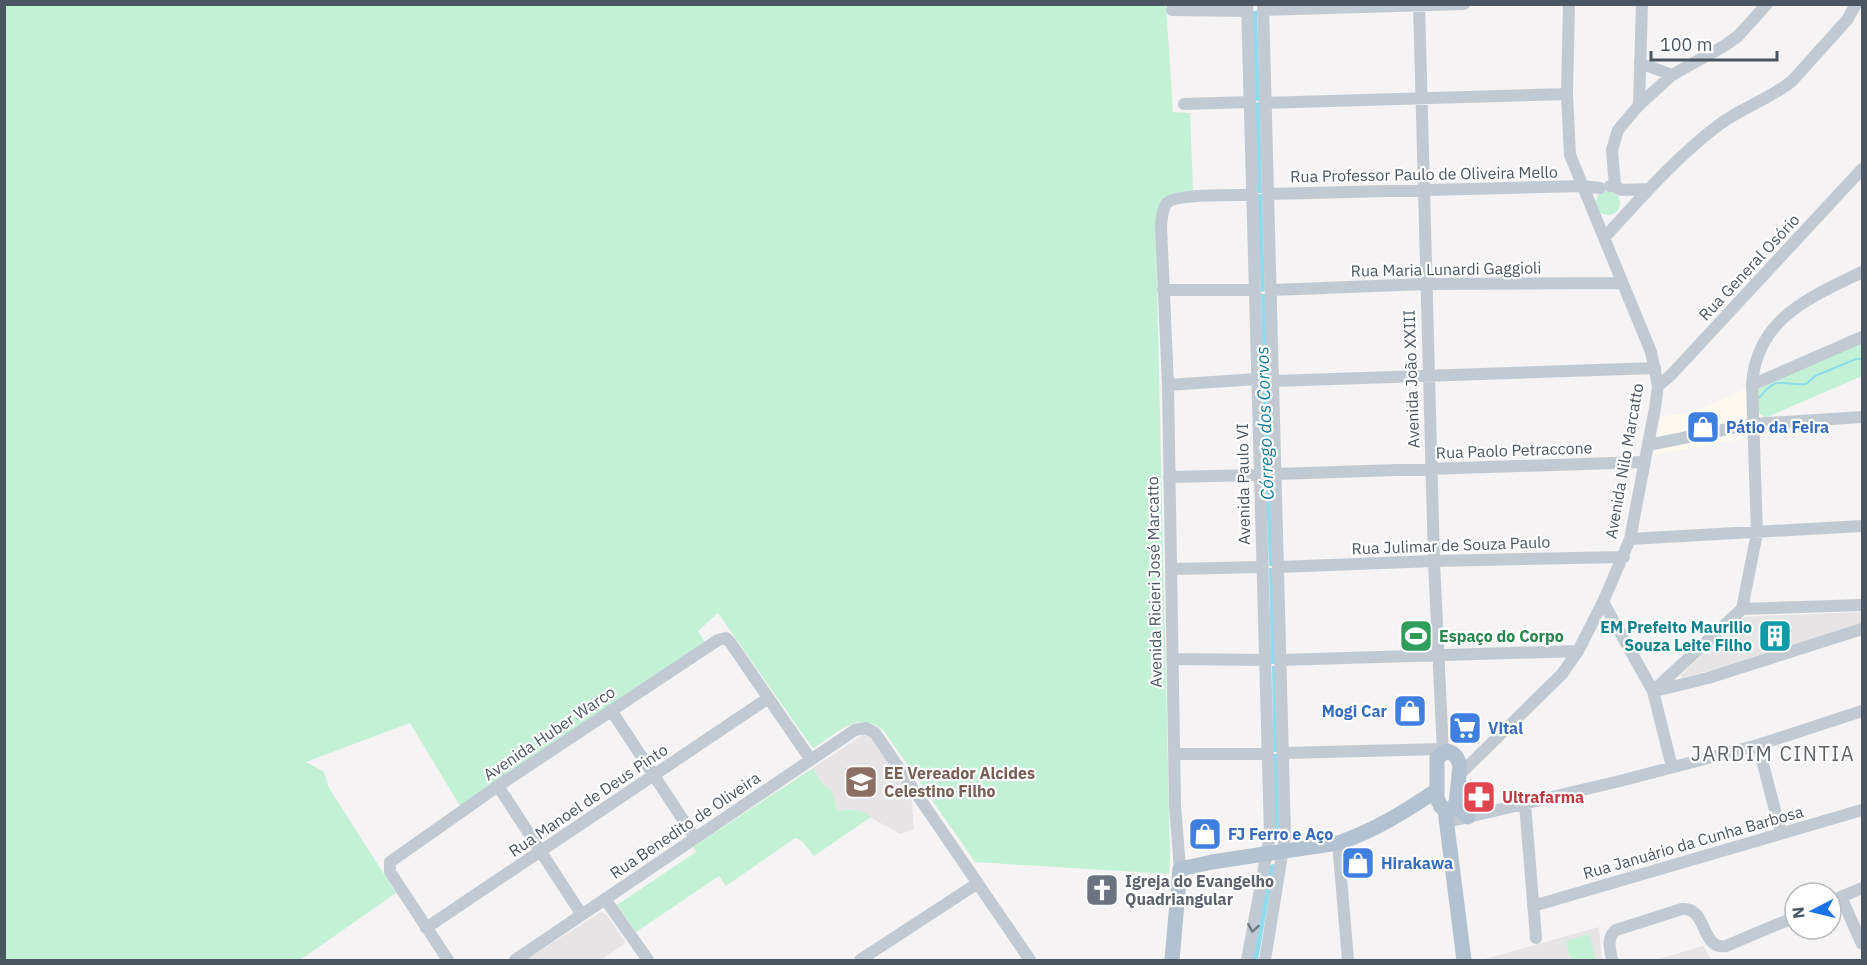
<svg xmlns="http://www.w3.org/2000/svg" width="1867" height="965" viewBox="0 0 1867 965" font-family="'IBM Plex Sans',sans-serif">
<rect width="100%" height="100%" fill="#f5f3f3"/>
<!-- commercial -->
<path fill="#fdf9ef" d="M1746,389L1747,438L1655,455L1661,416L1690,413Z"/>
<!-- education -->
<path fill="#e6e4e5" d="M1862,612V623L1735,664L1681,678V675L1740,617Z
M864,734H869L911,794L914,829L900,834L857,810L849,809L838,811L831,790L822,784L813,768Z
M601,912L606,914L626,943L601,960H525Z
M1599,927L1602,960H1481Z
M1703,946L1712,960H1655Z"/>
<!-- green -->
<path fill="#c3f1d5" d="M4,5H1166L1173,112L1190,113L1193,192L1167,199L1156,242L1170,857L1169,874L975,862L884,731C858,709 838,733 814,748L811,746L718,613L698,631L705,642L460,806L410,723L306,762L324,772L329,788L396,893L300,960H5Z
M1596 203a12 12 0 1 1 24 0a12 12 0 1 1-24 0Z
M1862,342V376L1765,418L1756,410L1757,389Z
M813,768L822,784L831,790L838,811C851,808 860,809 871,817L814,856L802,841L795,838L726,886L719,876L636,932L617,905L696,852L693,847Z
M1589,934L1596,960H1571L1566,941Z"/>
<!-- water -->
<path fill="#90daee" d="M1252,11H1257L1260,101H1255Z
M1260,102L1262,193H1257L1255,103Z
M1262,194L1265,291L1261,292L1257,195Z
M1261,294H1265L1268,376L1263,377Z
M1263,378H1268L1270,468H1265Z
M1265,470H1270L1273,566H1269Z
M1269,568H1273L1276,664H1271Z
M1272,666H1276L1278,752H1273Z
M1273,754H1279L1280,841L1273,842Z
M1275,864L1258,960H1252L1269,865Z"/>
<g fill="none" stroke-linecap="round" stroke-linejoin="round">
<!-- stream -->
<path stroke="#90daee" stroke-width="2" d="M1759,398C1778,374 1781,386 1806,384L1815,376L1856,359H1862"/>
<!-- minor -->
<path stroke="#c1cad2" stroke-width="12" d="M1247,4L1270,835L1247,960
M1263,4L1285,836L1265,960
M1419,4L1434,561L1443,752
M1172,10L1247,11
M1263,10L1464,4
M1640,63L1672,75
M1265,103L1567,94
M1184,104L1250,102
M1639,105L1642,4
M1610,186H1615L1621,190L1649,189
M1615,186L1612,150L1618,130L1639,105L1672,75L1724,46L1738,36L1767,4
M1268,194L1582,186L1600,188
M1604,238C1641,198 1677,156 1720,124C1743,107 1770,99 1792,81L1847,20L1856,4
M1163,290H1255
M1272,290L1426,284L1622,283
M1274,381L1655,368
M1168,385L1257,379
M1752,385L1862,337
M1658,386L1671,375L1862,169
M1648,445L1753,424L1862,417
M1276,474L1644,462
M1169,477L1259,475
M1630,539L1862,526
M1279,567L1434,561L1624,557
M1172,569L1262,567
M1603,602L1653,691L1672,767
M1742,609L1862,605
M1173,659L1265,660
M1280,660L1578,651
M1653,691L1742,609L1757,533L1752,385C1756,318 1811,297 1862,272
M1655,691L1708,678L1862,629
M611,710L695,838
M1758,745L1781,833
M1284,753L1442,749
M1175,754H1268
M1459,775L1562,674L1578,651L1603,602L1630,539L1655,408L1658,386L1651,352L1570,155L1567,94L1569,4
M498,786L582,915
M1525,804L1536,938
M1447,822L1620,781L1758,745L1862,711
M1338,843L1348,960
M1180,869L1175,805L1168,385L1161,226C1162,219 1162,208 1167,203C1175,194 1237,195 1252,195
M1841,897L1862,944
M605,899L648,960
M1831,901L1862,888
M1533,906L1862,810
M426,928L767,699
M448,960L390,872V862L498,786L718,640L726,638L730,642L811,760
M515,960L855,730L866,728L875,733L1030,960
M860,960L978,883
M1612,960C1610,949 1606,938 1616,930L1682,909C1708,907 1700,950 1726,946L1795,917"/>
<!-- major -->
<path stroke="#b3c2d1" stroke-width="15" d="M1446,751C1454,752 1458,758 1460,766L1456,804L1449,810L1441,807L1437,798V758Z
M1454,807L1468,817
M1445,810L1464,960
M1172,960L1180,869L1212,862L1338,843C1374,831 1406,811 1437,790"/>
</g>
<!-- one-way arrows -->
<defs><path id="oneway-chevron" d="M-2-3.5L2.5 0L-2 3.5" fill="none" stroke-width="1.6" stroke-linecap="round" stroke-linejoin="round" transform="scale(1.5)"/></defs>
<use stroke="#6e7983" href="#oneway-chevron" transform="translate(1253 928) rotate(100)"/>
<!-- icons -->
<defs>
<symbol id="shop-square" viewBox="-11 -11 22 22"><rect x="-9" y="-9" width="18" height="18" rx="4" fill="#3f7fe0" stroke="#fff"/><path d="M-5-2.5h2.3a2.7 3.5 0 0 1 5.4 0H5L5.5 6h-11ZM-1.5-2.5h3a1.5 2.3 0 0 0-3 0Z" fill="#fff"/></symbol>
<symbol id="stadium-square" viewBox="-11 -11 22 22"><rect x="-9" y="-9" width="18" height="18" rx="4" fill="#2e9e5b" stroke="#fff"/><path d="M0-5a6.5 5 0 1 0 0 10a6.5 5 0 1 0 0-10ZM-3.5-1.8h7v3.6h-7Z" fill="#fff"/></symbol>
<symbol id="building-square" viewBox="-11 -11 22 22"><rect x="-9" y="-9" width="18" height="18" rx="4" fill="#0f9aa8" stroke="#fff"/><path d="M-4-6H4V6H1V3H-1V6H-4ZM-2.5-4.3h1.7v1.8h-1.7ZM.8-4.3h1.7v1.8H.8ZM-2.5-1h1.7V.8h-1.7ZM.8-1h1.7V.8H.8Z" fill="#fff"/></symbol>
<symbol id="supermarket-square" viewBox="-11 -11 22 22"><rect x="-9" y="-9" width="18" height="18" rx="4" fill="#3f7fe0" stroke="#fff"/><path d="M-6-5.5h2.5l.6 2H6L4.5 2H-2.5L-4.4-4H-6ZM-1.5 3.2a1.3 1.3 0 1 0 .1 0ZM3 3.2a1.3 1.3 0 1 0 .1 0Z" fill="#fff"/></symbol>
<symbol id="school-square" viewBox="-11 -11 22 22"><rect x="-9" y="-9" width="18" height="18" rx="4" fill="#8d6e63" stroke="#fff"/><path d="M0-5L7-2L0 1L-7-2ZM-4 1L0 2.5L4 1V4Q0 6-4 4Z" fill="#fff"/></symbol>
<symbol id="pharmacy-square" viewBox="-11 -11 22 22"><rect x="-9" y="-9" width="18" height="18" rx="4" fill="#e0444e" stroke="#fff"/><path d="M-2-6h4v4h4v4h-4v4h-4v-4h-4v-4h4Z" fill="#fff"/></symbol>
<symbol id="church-square" viewBox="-11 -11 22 22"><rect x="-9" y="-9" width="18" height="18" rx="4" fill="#6b7280" stroke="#fff"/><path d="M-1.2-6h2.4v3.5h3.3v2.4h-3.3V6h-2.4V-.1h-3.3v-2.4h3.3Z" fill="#fff"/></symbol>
</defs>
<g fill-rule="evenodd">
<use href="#shop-square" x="1684" y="408" width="38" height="38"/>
<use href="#stadium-square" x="1397" y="617" width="38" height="38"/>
<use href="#building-square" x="1756" y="617" width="38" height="38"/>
<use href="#shop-square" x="1391" y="692" width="38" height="38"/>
<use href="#supermarket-square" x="1446" y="709" width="38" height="38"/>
<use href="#school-square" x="842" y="763" width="38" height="38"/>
<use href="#pharmacy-square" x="1460" y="778" width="38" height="38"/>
<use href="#shop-square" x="1186" y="815" width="38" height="38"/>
<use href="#shop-square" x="1339" y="844" width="38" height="38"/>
<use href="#church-square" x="1083" y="871" width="38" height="38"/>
</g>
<g text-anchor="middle" stroke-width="4.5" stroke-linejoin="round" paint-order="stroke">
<!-- street labels -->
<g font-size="16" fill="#4a5661" stroke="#fff">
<text transform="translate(1424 174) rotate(-1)" y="6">Rua Professor Paulo de Oliveira Mello</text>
<text transform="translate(1749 267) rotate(-47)" y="6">Rua General Osório</text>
<text transform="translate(1446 269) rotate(-1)" y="6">Rua Maria Lunardi Gaggioli</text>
<text transform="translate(1411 379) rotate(-92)" y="6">Avenida João XXIII</text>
<text transform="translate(1514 450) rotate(-2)" y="6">Rua Paolo Petraccone</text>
<text transform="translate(1624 461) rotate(-80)" y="6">Avenida Nilo Marcatto</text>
<text transform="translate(1243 484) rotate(-91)" y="6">Avenida Paulo VI</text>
<text transform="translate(1451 545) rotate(-2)" y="6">Rua Julimar de Souza Paulo</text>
<text transform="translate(1154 582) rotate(-91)" y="6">Avenida Ricieri José Marcatto</text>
<text transform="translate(549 733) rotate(-34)" y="6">Avenida Huber Warco</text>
<text transform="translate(588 800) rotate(-34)" y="6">Rua Manoel de Deus Pinto</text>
<text transform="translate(685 825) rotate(-34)" y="6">Rua Benedito de Oliveira</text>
<text transform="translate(1693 842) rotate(-16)" y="6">Rua Januário da Cunha Barbosa</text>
</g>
<!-- shop labels -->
<g font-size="16" font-weight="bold" fill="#366cbe" stroke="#fff" text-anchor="start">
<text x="1726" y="433">Pátio da Feira</text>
<text x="1387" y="717" text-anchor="end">Mogi Car</text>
<text x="1488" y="734">Vital</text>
<text x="1228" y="840">FJ Ferro e Aço</text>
<text x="1381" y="869">Hirakawa</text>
</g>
<!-- culture labels -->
<g font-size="16" font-weight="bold" fill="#0d838f" stroke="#fff" text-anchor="end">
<text x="1752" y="633">EM Prefeito Maurilio<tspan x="1752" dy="18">Souza Leite Filho</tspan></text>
</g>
<!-- leisure labels -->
<g font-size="16" font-weight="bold" fill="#27864d" stroke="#fff" text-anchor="start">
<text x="1439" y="642">Espaço do Corpo</text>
</g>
<!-- education labels -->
<g font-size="16" font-weight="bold" fill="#785e54" stroke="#fff" text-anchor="start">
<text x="884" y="779">EE Vereador Alcides<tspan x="884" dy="18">Celestino Filho</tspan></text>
</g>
<!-- health labels -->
<g font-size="16" font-weight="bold" fill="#be3a42" stroke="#fff" text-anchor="start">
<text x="1502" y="803">Ultrafarma</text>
</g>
<!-- worship labels -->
<g font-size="16" font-weight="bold" fill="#5b616d" stroke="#fff" text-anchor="start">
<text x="1125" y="887">Igreja do Evangelho<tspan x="1125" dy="18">Quadriangular</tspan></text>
</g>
<!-- water labels -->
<g font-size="18" font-style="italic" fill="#0c7c9b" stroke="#fff">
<text transform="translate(1265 423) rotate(-92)" y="6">Córrego dos Corvos</text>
</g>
<!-- quarter labels -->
<g font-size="20" letter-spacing="1.5" fill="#5f6368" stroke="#fff">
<text x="1773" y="761">JARDIM CINTIA</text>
</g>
</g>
<!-- border -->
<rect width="1867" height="965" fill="none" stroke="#4a5661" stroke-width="12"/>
<!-- north arrow -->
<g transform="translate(1813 911) rotate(263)"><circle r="28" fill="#ffffff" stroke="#b7bbc0" stroke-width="1.5"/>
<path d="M0-4.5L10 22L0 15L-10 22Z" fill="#1a73e8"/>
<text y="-9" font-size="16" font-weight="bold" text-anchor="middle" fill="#4a5661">N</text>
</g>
<!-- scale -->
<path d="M1651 51v9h126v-9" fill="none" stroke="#4a5661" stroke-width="3"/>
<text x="1660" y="51" font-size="18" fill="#4a5661" stroke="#ffffff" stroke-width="4.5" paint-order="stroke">100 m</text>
</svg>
